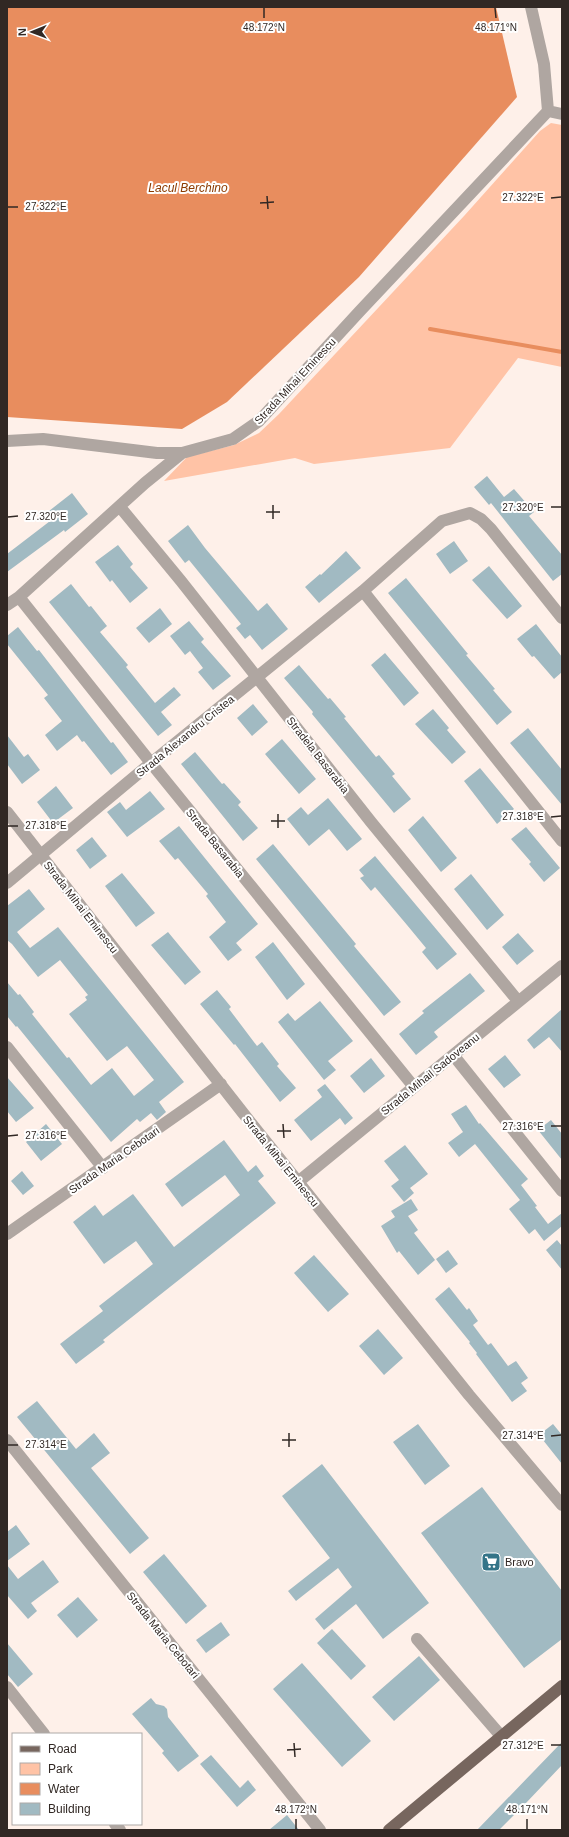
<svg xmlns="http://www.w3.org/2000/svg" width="569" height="1837" viewBox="0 0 569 1837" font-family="Helvetica,sans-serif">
<rect width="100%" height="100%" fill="#fef0e9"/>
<!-- green -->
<path fill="#ffc3a6" d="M551,123L562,125V367L518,358L450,448L314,464L295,458L164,481L187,457L234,445L259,433L279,414L464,216L540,131Z"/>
<!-- water -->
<path fill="#e88d5e" d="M7,7H496L517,97L359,277L227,402L182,429L7,417Z"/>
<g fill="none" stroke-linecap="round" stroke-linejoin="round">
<!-- stream -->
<path stroke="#e88d5e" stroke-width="4" d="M430,329L562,352"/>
</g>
<!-- building -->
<path fill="#a1bac2" d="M487,476L504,497L514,489L534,512L529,516L562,555V574L553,581L491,503L489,505L474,487Z
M72,493L88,514L65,532L64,530L7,572V554L54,518L49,511Z
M188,525L205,548L258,611L267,603L288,629L262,650L250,635L245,639L236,628L241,624L189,560L185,563L168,541Z
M454,541L468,561L450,574L436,554Z
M118,545L133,564L130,567L148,588L130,603L112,580L110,582L95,562Z
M346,551L361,568L319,603L305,587L320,574L321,575Z
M489,566L522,606L507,619L472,580Z
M406,578L468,654L466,655L495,689L493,690L512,712L497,725L388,593Z
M71,584L89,607L91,606L107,626L100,632L128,665L126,667L155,703L174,687L181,695L161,712L172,725L158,736L49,602Z
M160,608L172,624L149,643L136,628Z
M189,621L204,639L201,642L231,676L213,690L198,672L203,668L190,651L185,655L170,636Z
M536,624L562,657V672L554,679L534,656L532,657L517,639Z
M18,627L37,651L39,650L111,743L113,742L128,762L111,775L84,741L82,742L77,735L57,751L45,735L62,721L44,698L48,695L7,644V636Z
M385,653L419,693L404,706L371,665Z
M299,665L328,699L330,698L346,717L344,718L376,757L379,755L395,774L392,776L411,799L394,813L312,714L313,712L284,678Z
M253,704L268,722L252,736L237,718Z
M433,709L449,728L447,730L466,752L452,764L415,724Z
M528,728L562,770V805L510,743Z
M7,735L24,757L28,754L40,770L22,784L7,764Z
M282,739L316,779L299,794L265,754Z
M195,752L222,784L224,783L241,802L238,805L258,828L243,841L181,764Z
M480,768L514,809L497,824L464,781Z
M56,786L73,808L53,823L37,802Z
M150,791L165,809L127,837L107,812L120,802L126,810Z
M328,798L362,839L347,851L329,829L309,846L287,819L301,807L308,815Z
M423,816L457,858L441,872L408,830Z
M179,826L258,924L236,943L242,950L228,961L209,937L226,922L206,896L208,894L178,858L175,860L159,841Z
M526,827L560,868L544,882L529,864L531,862L511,839Z
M92,837L107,856L90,869L76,850Z
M273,844L356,944L354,946L401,1002L384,1016L256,859Z
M375,856L457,954L437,970L422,952L426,948L407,925L375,887L371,891L360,878L364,876L359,870Z
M122,873L155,913L136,927L105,886Z
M471,874L504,915L487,930L454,889Z
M29,889L45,909L17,932L30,948L58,927L184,1082L159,1102L166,1112L157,1120L151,1113L140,1122L137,1119L111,1142L17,1026L16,1027L7,1016V982L18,995L20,994L34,1012L32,1014L67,1058L69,1057L91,1085L112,1068L134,1096L154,1080L127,1046L107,1061L69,1014L87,1000L85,997L88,995L60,960L38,977L12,944L7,940V906Z
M168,932L201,972L185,985L151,945Z
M518,933L534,951L517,965L502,947Z
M273,942L305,984L287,1000L255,957Z
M470,973L485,991L434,1032L438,1037L416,1055L399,1034L424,1013L422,1011Z
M217,990L231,1007L229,1009L257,1046L262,1042L279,1064L277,1066L296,1088L280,1102L235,1044L234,1045L200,1004Z
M320,1001L353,1041L328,1061L336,1070L324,1080L278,1022L288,1013L295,1021Z
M562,1009V1052L549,1037L534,1049L527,1040Z
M505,1055L521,1075L504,1088L488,1069Z
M371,1058L385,1076L364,1093L350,1076Z
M7,1077L34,1108L16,1122L7,1111Z
M325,1084L353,1118L345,1125L340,1118L311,1141L294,1120L322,1097L317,1090Z
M466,1105L479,1124L480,1123L528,1179L521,1185L537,1206L535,1207L548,1224L562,1213V1226L544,1241L535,1229L529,1234L509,1209L520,1200L475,1144L459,1157L448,1143L463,1132L451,1114Z
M551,1120L562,1134V1160L538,1130Z
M46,1124L62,1144L41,1161L26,1142Z
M224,1140L248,1172L256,1165L264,1176L258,1181L276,1203L103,1340L105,1342L76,1364L60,1344L103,1311L99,1306L153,1264L136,1241L104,1264L73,1222L95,1205L103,1216L133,1194L174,1247L240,1195L225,1175L182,1207L165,1184Z
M405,1145L428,1174L410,1188L414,1193L404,1202L391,1186L399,1180L384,1161Z
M22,1171L34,1186L23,1195L11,1181Z
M411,1199L418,1210L408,1216L418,1230L414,1233L435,1260L418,1275L399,1251L397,1253L381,1226L395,1217L391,1211Z
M557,1240L562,1246V1270L546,1250Z
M448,1250L458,1264L446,1273L436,1259Z
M314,1255L349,1294L328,1312L294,1273Z
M449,1287L467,1310L469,1308L478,1321L473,1325L488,1345L491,1343L508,1366L516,1361L528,1378L521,1383L527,1391L512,1402L476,1354L477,1353L469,1343L470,1342L435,1299Z
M378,1329L403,1358L384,1375L359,1346Z
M37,1401L76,1449L94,1433L110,1453L91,1468L149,1538L130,1554L17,1417Z
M418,1424L450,1466L425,1485L393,1442Z
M553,1424L562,1435V1464L539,1435Z
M322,1464L429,1603L383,1639L356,1604L324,1630L315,1619L352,1587L338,1568L296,1601L288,1591L330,1558L282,1496Z
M482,1487L562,1591V1639L524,1668L421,1533Z
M16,1525L30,1544L7,1561V1532Z
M164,1554L207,1606L186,1624L143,1572Z
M43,1560L59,1582L31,1603L37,1611L28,1619L7,1595V1565L18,1579Z
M78,1597L98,1620L77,1638L57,1615Z
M221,1622L230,1635L206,1653L196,1640Z
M332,1629L366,1666L351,1680L317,1643Z
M7,1643L33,1674L18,1687L7,1674Z
M419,1656L440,1680L394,1721L372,1697Z
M302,1663L371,1741L342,1767L273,1689Z
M151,1698L156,1704L164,1706L167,1709L168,1717L199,1756L178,1772L162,1753L164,1751L132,1714Z
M562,1742V1765L526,1803L499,1830H477Z
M211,1755L240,1788L248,1780L256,1790L237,1807L200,1764Z
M287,1815L299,1830H269Z"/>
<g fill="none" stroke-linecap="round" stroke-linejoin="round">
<!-- minor -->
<path stroke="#afa6a1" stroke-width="12" d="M531,7L544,64L548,111
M548,111L562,114
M7,441L43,439L157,453H182
M120,507L181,581L371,822L518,1001
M363,591L562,841
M19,597L151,763L414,1087
M7,605L19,597L145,483L182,453L233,439L259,421L359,312L548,111
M7,812L243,1113L469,1395L562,1505
M7,883L151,763L363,591L442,521L470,513L481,519L491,529L562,618
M7,1047L103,1168
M454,1056L562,1191
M298,1182L562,966
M7,1234L221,1084
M7,1440L320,1830
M417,1639L501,1736
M7,1687L44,1734
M115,1824L120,1830"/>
<!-- major -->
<path stroke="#77665e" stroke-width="12" d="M389,1830L562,1686"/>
</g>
<!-- ticks -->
<path fill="none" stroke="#312824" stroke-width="1.5" d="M264,8V18M495,8L496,18M267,196L268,209M551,198L561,197M260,203L274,202M8,207H18M273,505V519M551,507H561M266,512H280M8,517L18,516M278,814V828M551,817L561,816M271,821H285M8,826H18M283,1124L284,1138M551,1126H561M277,1131H291M8,1136L18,1135M289,1433V1447M551,1436L561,1435M282,1440H296M8,1445H18M294,1743L295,1757M551,1745H561M287,1750L301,1749M296,1819V1829M527,1819V1829"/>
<!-- icons -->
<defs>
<symbol id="supermarket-square" viewBox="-11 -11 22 22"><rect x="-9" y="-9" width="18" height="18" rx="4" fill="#347488" stroke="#fff"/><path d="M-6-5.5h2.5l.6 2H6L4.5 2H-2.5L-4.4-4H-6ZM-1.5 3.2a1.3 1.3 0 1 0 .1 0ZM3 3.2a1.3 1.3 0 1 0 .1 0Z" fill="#fff"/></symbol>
</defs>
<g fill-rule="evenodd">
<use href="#supermarket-square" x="480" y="1551" width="22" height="22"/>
</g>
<g text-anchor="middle" stroke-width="4" stroke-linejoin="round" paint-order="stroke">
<!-- street labels -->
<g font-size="11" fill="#312824" stroke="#fff">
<text transform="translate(295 381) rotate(-47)" y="4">Strada Mihai Eminescu</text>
<text transform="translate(185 736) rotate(-39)" y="4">Strada Alexandru Cristea</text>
<text transform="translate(318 755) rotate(52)" y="4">Stradela Basarabia</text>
<text transform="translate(215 843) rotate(51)" y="4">Strada Basarabia</text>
<text transform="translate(81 907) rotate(52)" y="4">Strada Mihai Eminescu</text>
<text transform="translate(430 1074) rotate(-39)" y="4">Strada Mihail Sadoveanu</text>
<text transform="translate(114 1160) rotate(-35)" y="4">Strada Maria Cebotari</text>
<text transform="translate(281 1161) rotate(51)" y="4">Strada Mihai Eminescu</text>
<text transform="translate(163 1635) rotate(51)" y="4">Strada Maria Cebotari</text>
</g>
<!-- poi labels -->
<g font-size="11" fill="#312824" stroke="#fff" text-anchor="start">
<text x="505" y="1566">Bravo</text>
</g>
<!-- water labels -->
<g font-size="12" font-style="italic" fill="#8c3b00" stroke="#fff">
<text x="188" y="192">Lacul Berchino</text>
</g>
</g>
<g font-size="10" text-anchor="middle" fill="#312824" stroke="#fff" stroke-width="4" stroke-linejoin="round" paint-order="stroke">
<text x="264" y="31">48.172°N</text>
<text x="496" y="31">48.171°N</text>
<text x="523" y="201">27.322°E</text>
<text x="46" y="210">27.322°E</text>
<text x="523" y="511">27.320°E</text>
<text x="46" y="520">27.320°E</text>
<text x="523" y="820">27.318°E</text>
<text x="46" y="829">27.318°E</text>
<text x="523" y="1130">27.316°E</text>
<text x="46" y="1139">27.316°E</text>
<text x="523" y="1439">27.314°E</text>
<text x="46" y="1448">27.314°E</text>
<text x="523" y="1749">27.312°E</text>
<text x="296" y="1813">48.172°N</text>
<text x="527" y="1813">48.171°N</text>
</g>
<!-- border -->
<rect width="569" height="1837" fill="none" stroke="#312824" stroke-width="16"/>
<!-- legend -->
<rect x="12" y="1733" width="130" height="92" fill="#ffffff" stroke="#ada9a7"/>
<rect x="20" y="1746" width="20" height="6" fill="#77665e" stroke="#ada9a7"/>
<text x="48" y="1753" font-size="12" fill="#312824">Road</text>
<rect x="20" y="1763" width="20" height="12" fill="#ffc3a6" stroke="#ada9a7"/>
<text x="48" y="1773" font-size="12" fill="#312824">Park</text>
<rect x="20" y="1783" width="20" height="12" fill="#e88d5e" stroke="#ada9a7"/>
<text x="48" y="1793" font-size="12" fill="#312824">Water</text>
<rect x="20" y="1803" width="20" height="12" fill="#a1bac2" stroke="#ada9a7"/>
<text x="48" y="1813" font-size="12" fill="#312824">Building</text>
<!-- north arrow -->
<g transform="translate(32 32) rotate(269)" stroke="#ffffff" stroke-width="3" paint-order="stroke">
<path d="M0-3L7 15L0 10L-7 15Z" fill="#312824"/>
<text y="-6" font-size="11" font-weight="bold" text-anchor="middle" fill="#312824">N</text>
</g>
</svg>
